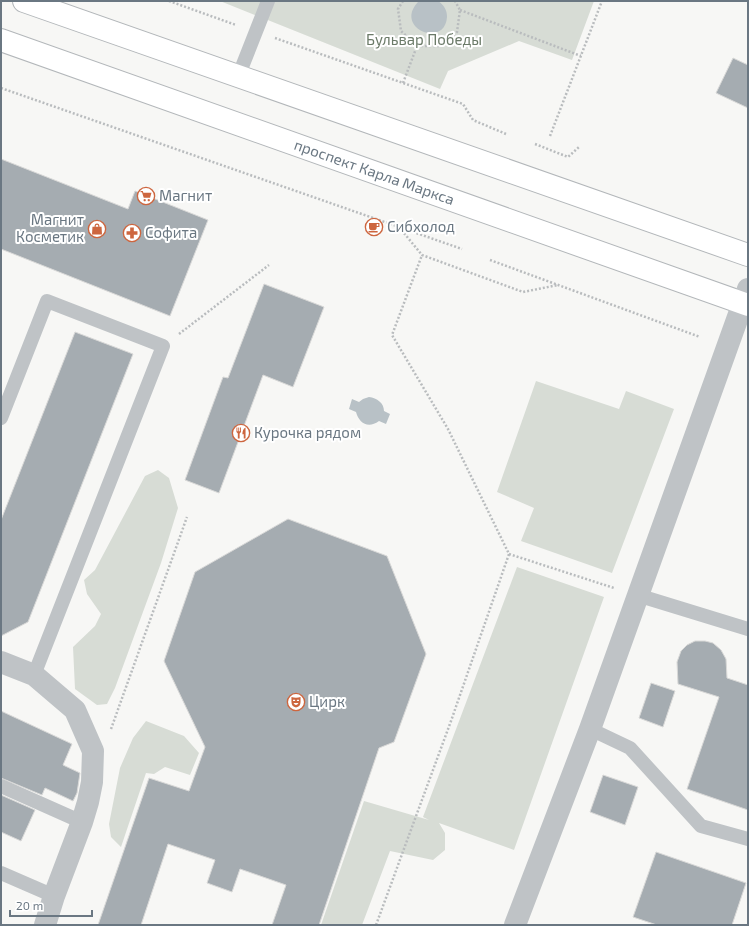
<svg xmlns="http://www.w3.org/2000/svg" width="749" height="926" viewBox="0 0 749 926" font-family="'Exo 2',sans-serif">
<rect width="100%" height="100%" fill="#f7f7f5"/>
<!-- green -->
<path fill="#d7dcd5" d="M220,1H594L572,60L519,41L448,71L440,89Z
M536,381L619,409L626,391L674,409L612,573L521,541L534,508L497,492Z
M158,470L169,478L178,508L161,563L115,688L107,704L97,705L75,689L73,647L95,626L101,614L87,594L84,580L95,570L145,476Z
M517,567L604,597L514,850L439,823L445,833V850L433,860L390,851L362,925H321L364,801L429,820L423,817Z
M146,721L184,736L199,753L190,775L165,767L154,774L146,773L121,847L111,837L109,824L120,768L133,738Z"/>
<!-- water -->
<path fill="#b8c1c6" d="M419,1H438C444,5 447,10 447,17C445,49 392,28 419,1Z
M369,397C377,398 384,403 384,411L390,414L386,424L379,421C368,429 359,423 356,412L349,409L352,399L359,402L363,399Z"/>
<!-- building -->
<path fill="#a5acb1" stroke="#d9d9d8" d="M733,58L748,65V108L716,93Z
M1,159L128,209L135,191L208,220L170,316L1,249Z
M264,284L324,307L293,387L263,375L219,493L185,480L223,377L228,378Z
M75,332L133,354L28,622L1,636V520Z
M288,519L387,556L426,654L394,742L379,748L319,925H272L286,885L240,869L232,892L207,883L215,860L168,844L141,925H98L149,778L189,791L205,747L164,661L195,572Z
M695,641H705L713,643L721,650L726,659L727,678L748,685V810L687,789L719,697L678,684L677,662L681,651L687,645Z
M651,683L675,691L663,727L639,718Z
M1,711L72,744L63,765L80,773L77,793L73,801L45,788L42,795L1,778Z
M603,775L638,787L625,825L590,812Z
M1,795L35,810L21,841L1,832Z
M656,852L746,883L732,925H657L633,917Z"/>
<g fill="none" stroke-linecap="round" stroke-linejoin="round">
<defs>
<g id="primary">
<path d="M24,1L748,255"/>
<path id="s1" d="M1,40L748,305"/>
</g>
</defs>
<!-- primary casing -->
<use href="#primary" stroke="#b3b7ba" stroke-width="24"/>
<!-- path -->
<path stroke="#b9bcbe" stroke-width="2.5" stroke-dasharray="2 2" stroke-linecap="butt" d="M169,1L236,25
M403,1L398,9L401,31L417,46
M460,10L581,56
M275,38L463,104L473,120L506,134
M417,46H440L457,32L460,10L455,1
M403,83L417,46
M1,88L462,249
M550,136L602,1
M535,144L568,157L579,147
M399,227L422,255L523,292L558,285
M490,260L700,337
M179,334L269,265
M509,554L614,588
M111,729L187,517
M376,925L451,721L509,554L448,429L392,335L422,255"/>
<!-- service -->
<path stroke="#bfc3c6" stroke-width="14" d="M238,77L268,1
M1,418L47,301L163,346L34,675
M637,595L748,629
M590,729L630,748L701,826L748,839
M1,786L82,822
M1,873L54,896"/>
<!-- minor -->
<path stroke="#bfc3c6" stroke-width="22" d="M1,662L34,675L75,710L93,751L92,782L88,802L82,822L54,896L45,925
M515,925L590,729L748,289"/>
<!-- primary -->
<use href="#primary" stroke="#fff" stroke-width="22"/>
</g>
<!-- icons -->
<defs>
<symbol id="supermarket-ring" viewBox="-11 -11 22 22"><circle r="9.5" fill="#fff" stroke="#cd663f" stroke-width="1.5"/><path d="M-6-5.5h2.5l.6 2H6L4.5 2H-2.5L-4.4-4H-6ZM-1.5 3.2a1.3 1.3 0 1 0 .1 0ZM3 3.2a1.3 1.3 0 1 0 .1 0Z" fill="#cd663f"/></symbol>
<symbol id="cafe-ring" viewBox="-11 -11 22 22"><circle r="9.5" fill="#fff" stroke="#cd663f" stroke-width="1.5"/><path d="M-5.5-4.5H6V0H3Q3 3.5 0 3.5H-2.5Q-5.5 3.5-5.5 0ZM3-3.2v2h1.7v-2ZM-6 4.5H4V6H-6Z" fill="#cd663f"/></symbol>
<symbol id="shop-ring" viewBox="-11 -11 22 22"><circle r="9.5" fill="#fff" stroke="#cd663f" stroke-width="1.5"/><path d="M-5-2.5h2.3a2.7 3.5 0 0 1 5.4 0H5L5.5 6h-11ZM-1.5-2.5h3a1.5 2.3 0 0 0-3 0Z" fill="#cd663f"/></symbol>
<symbol id="pharmacy-ring" viewBox="-11 -11 22 22"><circle r="9.5" fill="#fff" stroke="#cd663f" stroke-width="1.5"/><path d="M-2-6h4v4h4v4h-4v4h-4v-4h-4v-4h4Z" fill="#cd663f"/></symbol>
<symbol id="restaurant-ring" viewBox="-11 -11 22 22"><circle r="9.5" fill="#fff" stroke="#cd663f" stroke-width="1.5"/><path d="M-5-6h1v4h1v-4h1v4h1v-4h1v5L-1.5 .5V6h-2V.5L-5-1ZM5-6V6H3V1.5H1.5Q1.5-4 5-6Z" fill="#cd663f"/></symbol>
<symbol id="theatre-ring" viewBox="-11 -11 22 22"><circle r="9.5" fill="#fff" stroke="#cd663f" stroke-width="1.5"/><path d="M-5-5.5Q0-4 5-5.5V0Q5 5 0 6Q-5 5-5 0ZM-3.3-2.5H-1v1.5H-3.3ZM1-2.5H3.3v1.5H1ZM-2.8 1Q0 5.5 2.8 1Z" fill="#cd663f"/></symbol>
</defs>
<g fill-rule="evenodd">
<use href="#supermarket-ring" x="136" y="186" width="20" height="20"/>
<use href="#cafe-ring" x="364" y="217" width="20" height="20"/>
<use href="#shop-ring" x="87" y="219" width="20" height="20"/>
<use href="#pharmacy-ring" x="122" y="223" width="20" height="20"/>
<use href="#restaurant-ring" x="231" y="423" width="20" height="20"/>
<use href="#theatre-ring" x="286" y="692" width="20" height="20"/>
</g>
<g text-anchor="middle" stroke-width="4" stroke-linejoin="round" paint-order="stroke">
<!-- park labels -->
<g font-size="15" fill="#6b7a68" stroke="#fff">
<text x="424" y="45">Бульвар Победы</text>
</g>
<!-- street labels -->
<g font-size="15" fill="#6a7782" stroke="#fff">
<text dy="5" stroke="none"><textPath href="#s1" startOffset="396">проспект Карла Маркса</textPath></text>
</g>
<!-- poi labels -->
<g font-size="15" fill="#6a7782" stroke="#fff" text-anchor="start">
<text x="159" y="201">Магнит</text>
<text x="84" y="225" text-anchor="end">Магнит<tspan x="84" dy="17">Косметик</tspan></text>
<text x="387" y="232">Сибхолод</text>
<text x="145" y="238">Софита</text>
<text x="254" y="438">Курочка рядом</text>
<text x="309" y="707">Цирк</text>
</g>
</g>
<!-- border -->
<rect width="749" height="926" fill="none" stroke="#6a7782" stroke-width="4"/>
<!-- scale -->
<path d="M10 910v6h82v-6" fill="none" stroke="#6a7782" stroke-width="2"/>
<text x="16" y="910" font-size="12" fill="#6a7782" stroke="#ffffff" stroke-width="3" paint-order="stroke">20 m</text>
</svg>
